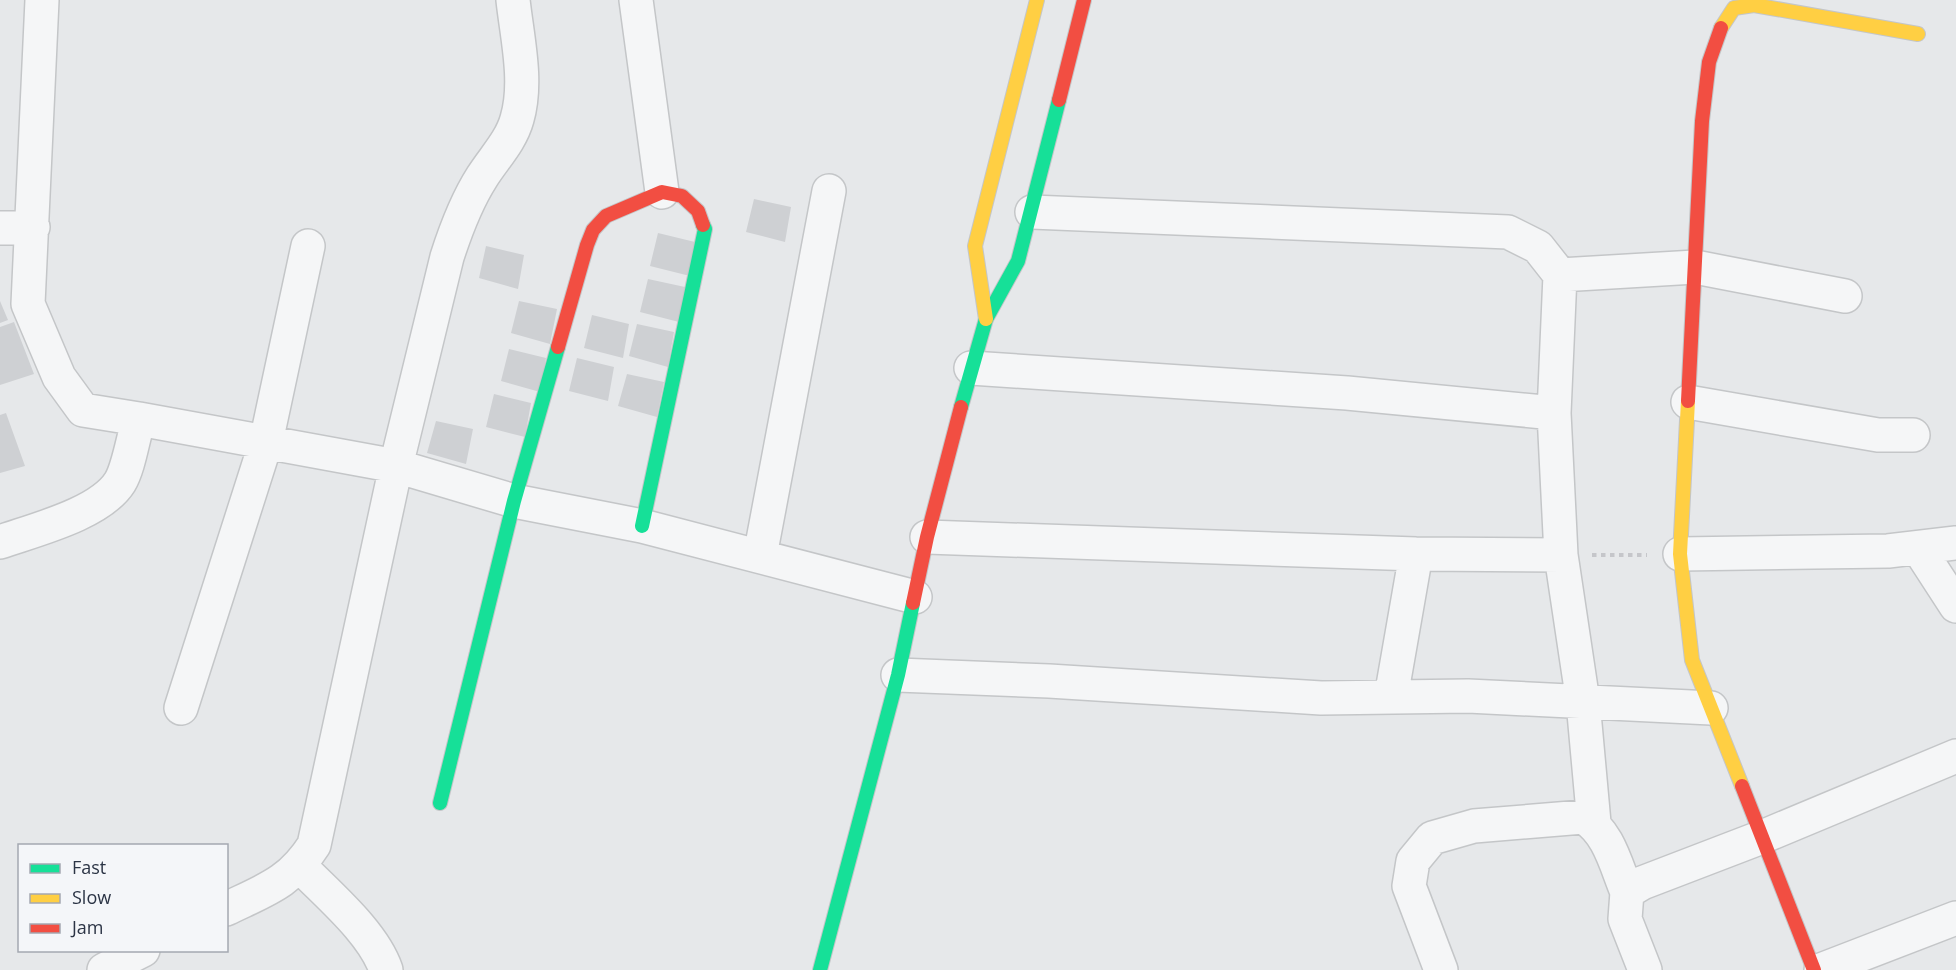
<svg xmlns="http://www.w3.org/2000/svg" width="1956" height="970" viewBox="0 0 1956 970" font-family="'Open Sans',sans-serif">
<rect width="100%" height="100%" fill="#e6e8ea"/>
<!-- building -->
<path fill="#ced0d3" d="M754,199L791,207L785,242L746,232Z
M658,233L695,242L690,276L650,266Z
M486,246L524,255L518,289L479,278Z
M648,279L685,287L679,322L640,312Z
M0,301L8,320L0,323Z
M519,301L557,309L550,344L511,333Z
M592,315L629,324L623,358L584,348Z
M14,322L34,374L0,385V327Z
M637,324L674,332L668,367L629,356Z
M509,349L546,358L540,392L501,381Z
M577,358L614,367L608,401L569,391Z
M627,374L664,382L657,417L618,406Z
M494,394L531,403L525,437L486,427Z
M6,413L25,466L0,473V415Z
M436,421L473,429L466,464L427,453Z"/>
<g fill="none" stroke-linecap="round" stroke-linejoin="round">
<defs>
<path id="street" d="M42,0L28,304L59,377L83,410L139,419
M636,0L662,192
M1032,212L1508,232L1538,247L1560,275L1554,413L1561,555L1583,702L1594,823
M0,228L33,227
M1560,275L1695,267L1845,296
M971,368L1347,393L1554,413
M1688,402L1878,435H1913
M927,537L1416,554L1561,555
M0,542C34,530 100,514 120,482C129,467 133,437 139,419L396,466L514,501L642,526L915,597
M1919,549L1956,606
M1680,554L1888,551L1956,543
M760,556L829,191
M898,675L1049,681L1321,698L1468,696L1711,708
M1391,697L1416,554
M181,708L266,442L308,246
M301,867C328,895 373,932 386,970
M226,909C265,890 290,883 314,845L396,466L447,257C456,229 466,202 482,177C494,158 511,141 517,119C528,82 517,37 513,0
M104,970L143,950
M1441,970L1409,886L1413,861L1432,838L1474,826L1583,817C1609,832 1616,866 1627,892
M1645,970L1625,919L1627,892L1642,883L1762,837L1956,756
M1821,970L1956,918"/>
<path id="fast" d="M961,407L986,319L1018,261L1059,100
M642,526L705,229L703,225
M440,803L514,501L558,347
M820,970L898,675L913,603"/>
<path id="slow" d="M1721,28L1734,8L1754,5L1918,34
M986,319L975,246L1037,0
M1688,401L1680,554L1692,660L1742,786"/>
<path id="jam" d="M1059,100L1084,0
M558,347L587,245L593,230L606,216L662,192L682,196L698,211L703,225
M1688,401L1702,121L1709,62L1721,28
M913,603L927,537L961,407
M1742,786L1814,970"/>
</defs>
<!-- street casing -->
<use href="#street" stroke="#c4c6c8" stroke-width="36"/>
<!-- fast casing -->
<use href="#fast" stroke="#c4c6c8" stroke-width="16"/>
<!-- slow casing -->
<use href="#slow" stroke="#c4c6c8" stroke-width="16"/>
<!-- jam casing -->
<use href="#jam" stroke="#c4c6c8" stroke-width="16"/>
<!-- path -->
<path stroke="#c5c6ca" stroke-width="4" stroke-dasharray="4.5 4.5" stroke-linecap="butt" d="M1592,555H1647"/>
<!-- street -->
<use href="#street" stroke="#f5f6f7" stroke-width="33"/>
<!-- fast -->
<use href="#fast" stroke="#16e098" stroke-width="14"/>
<!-- slow -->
<use href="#slow" stroke="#ffcf43" stroke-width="14"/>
<!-- jam -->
<use href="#jam" stroke="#f24e42" stroke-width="14"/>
</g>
<!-- legend -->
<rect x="18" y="844" width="210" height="108" fill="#f4f6f9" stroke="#a4a8b1" stroke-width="1.5"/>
<rect x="30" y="864" width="30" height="9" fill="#16e098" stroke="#a4a8b1" stroke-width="1.5"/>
<text x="72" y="874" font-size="18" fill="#2b3445">Fast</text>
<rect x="30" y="894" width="30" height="9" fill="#ffcf43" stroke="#a4a8b1" stroke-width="1.5"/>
<text x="72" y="904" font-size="18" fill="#2b3445">Slow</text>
<rect x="30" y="924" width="30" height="9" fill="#f24e42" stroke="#a4a8b1" stroke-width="1.5"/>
<text x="72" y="934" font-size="18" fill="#2b3445">Jam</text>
</svg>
